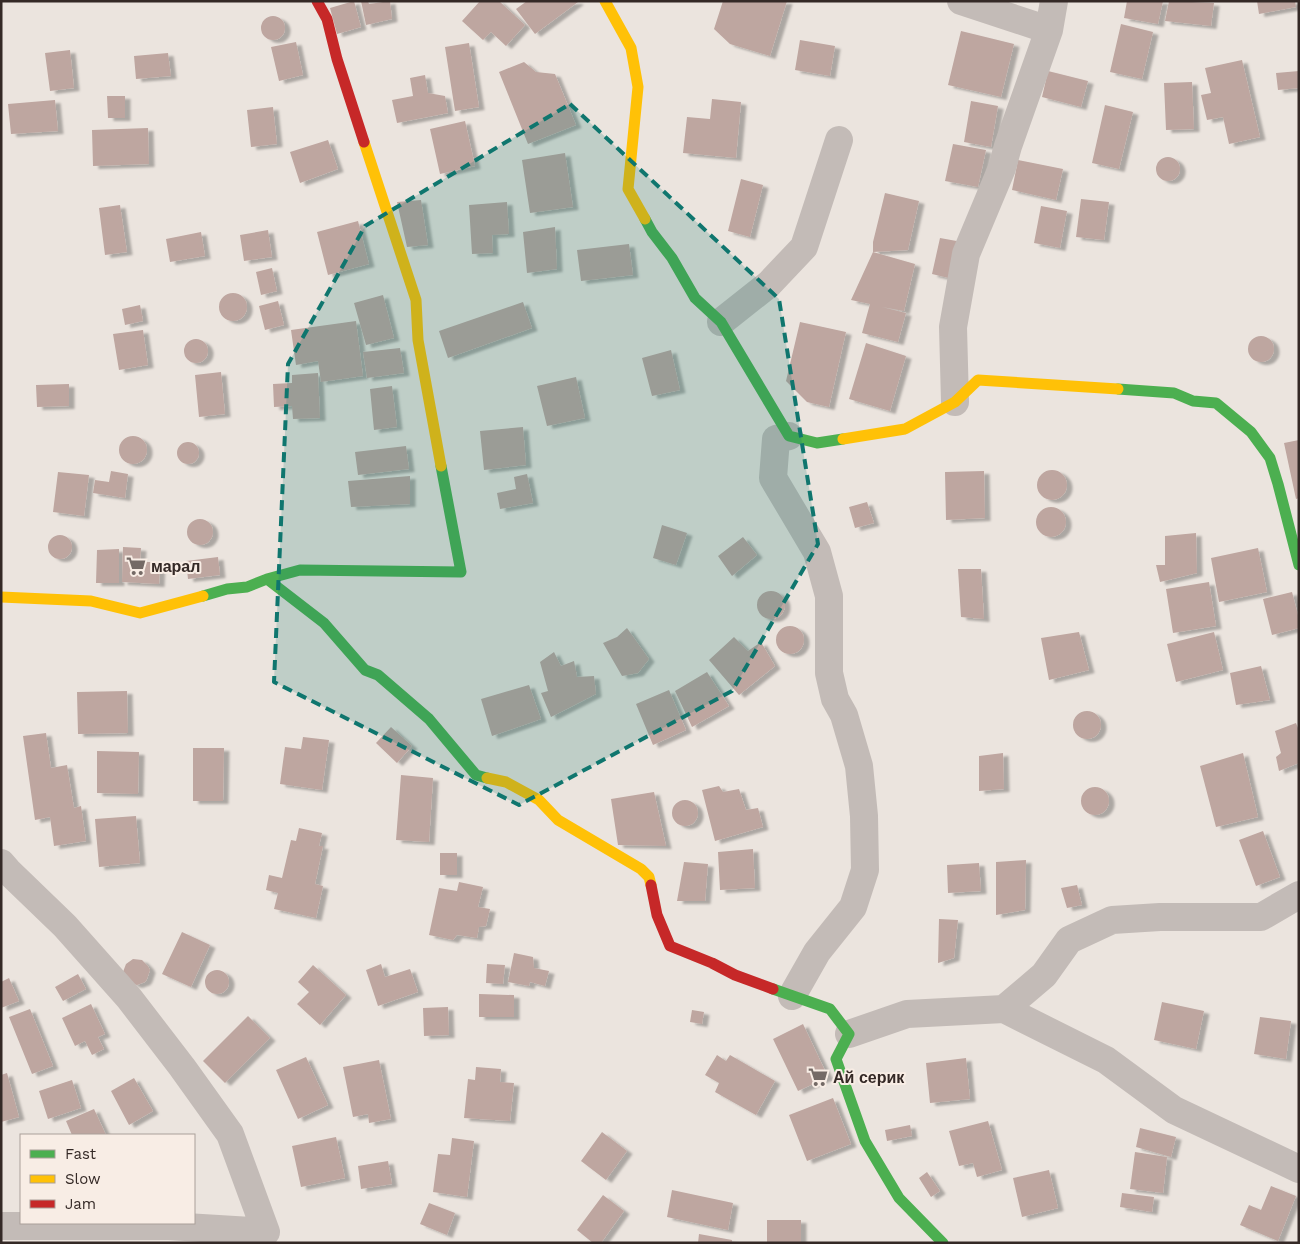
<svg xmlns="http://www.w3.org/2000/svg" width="1300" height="1244" viewBox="0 0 1300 1244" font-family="'Work Sans',sans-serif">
<defs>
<filter id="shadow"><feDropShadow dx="5.5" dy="3" stdDeviation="1" flood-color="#0004"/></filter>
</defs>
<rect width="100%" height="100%" fill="#ebe4de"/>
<!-- building -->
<path fill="#bea6a0" filter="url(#shadow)" d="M354,1L361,27L337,34L330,8Z
M361,1H368L369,4L390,1L392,19L366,25Z
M480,1H499L525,25L506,46L491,32L483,40L462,21Z
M527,1H577L578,2L535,34L516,9Z
M723,1H787L770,56L730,44L714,29Z
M1127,1H1163L1158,24L1124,18Z
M1169,1L1214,3L1211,26L1165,21Z
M1257,1H1295L1296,7L1259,14Z
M261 28a12 12 0 1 1 24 0a12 12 0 1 1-24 0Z
M1121,24L1153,32L1142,79L1110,72Z
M961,31L1014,44L1001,97L948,85Z
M800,40L835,46L830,76L795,70Z
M296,42L303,75L279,81L271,47Z
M469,43L479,107L455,111L445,47Z
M70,50L74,88L50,91L45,53Z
M168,53L171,76L136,79L134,56Z
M1242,60L1260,137L1229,144L1223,117L1207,120L1201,95L1211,93L1205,68Z
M524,62L536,72L555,74L576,125L528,144L499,72Z
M1048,71L1088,81L1081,107L1042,97Z
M1299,71V88L1278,90L1276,73Z
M425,75L428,93L445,96L448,113L397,123L392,100L413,96L410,78Z
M1192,82L1194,129L1166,130L1164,83Z
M107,96H125V118H108Z
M712,99L741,102L736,158L683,153L687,117L710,119Z
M55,100L58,131L11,134L8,104Z
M971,101L998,106L991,147L964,142Z
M1105,105L1133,112L1119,169L1092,163Z
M273,107L277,144L251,147L247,110Z
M465,121L475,166L440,174L430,129Z
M148,128L149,164L93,166L92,130Z
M328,140L338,169L300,183L290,152Z
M953,144L986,150L978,187L945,181Z
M565,153L573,207L530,213L522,160Z
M1156 169a12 12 0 1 1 24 0a12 12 0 1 1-24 0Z
M1018,160L1063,169L1056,200L1012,190Z
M741,179L763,185L750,237L728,231Z
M885,193L919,201L908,250L873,252V242Z
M1081,199L1109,202L1104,240L1076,237Z
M421,200L428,245L407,247L397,202Z
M507,202L509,234L492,235L493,253L472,254L469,205Z
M120,205L127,252L105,255L99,208Z
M1041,206L1067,211L1060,248L1034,243Z
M358,221L369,264L328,275L317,232Z
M555,227L557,269L527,273L523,232Z
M268,230L272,257L244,261L240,235Z
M201,232L205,256L170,262L166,239Z
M940,238L962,242L953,279L932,274Z
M629,244L633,275L581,281L577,250Z
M873,252L915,264L904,311L882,307L906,313L898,342L862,333L870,304L851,300Z
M272,268L277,291L261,295L256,272Z
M219 307a14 14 0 1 1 28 0a14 14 0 1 1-28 0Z
M383,295L394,338L366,345L354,303Z
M278,301L284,325L265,330L259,306Z
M523,302L532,328L448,358L439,331Z
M140,305L143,321L125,325L122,309Z
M356,321L363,376L321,382L318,361L296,365L291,330Z
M800,322L846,332L829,407L807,402L786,381Z
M143,330L148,365L119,370L113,334Z
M1248 349a13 13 0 1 1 26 0a13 13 0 1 1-26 0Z
M184 351a12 12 0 1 1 24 0a12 12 0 1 1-24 0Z
M866,343L906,356L890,411L849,399Z
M400,348L404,373L367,378L363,352Z
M671,350L680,390L652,396L642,358Z
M221,372L225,414L199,417L195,375Z
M318,373L320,418L293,419L292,406L274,407L273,384L292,383V375Z
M576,377L585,418L547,426L537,386Z
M69,384V406L37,407L36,385Z
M392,386L397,427L374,430L370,389Z
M523,427L526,465L484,470L480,431Z
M119 450a14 14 0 1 1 28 0a14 14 0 1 1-28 0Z
M1299,440V498L1296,499L1284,443Z
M177 453a11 11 0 1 1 22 0a11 11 0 1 1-22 0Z
M406,446L409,469L358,475L355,452Z
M1037 485a15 15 0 1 1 30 0a15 15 0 1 1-30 0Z
M111,471L128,474L125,498L93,493L95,480L109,482Z
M984,471L985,518L946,520L945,472Z
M58,472L89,475L84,516L53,512Z
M527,474L533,503L500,509L497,493L516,489L514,477Z
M410,476V504L351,507L348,481Z
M867,502L874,523L855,528L849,507Z
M1036 522a15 15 0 1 1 30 0a15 15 0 1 1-30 0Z
M187 532a13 13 0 1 1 26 0a13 13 0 1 1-26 0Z
M662,525L687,533L676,565L653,558Z
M1196,533L1197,573L1160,582L1156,565H1165V536Z
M48 547a12 12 0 1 1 24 0a12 12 0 1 1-24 0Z
M743,537L757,555L732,576L718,556Z
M123,547L141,548L140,562H160L159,584L122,582Z
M1258,548L1267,592L1219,602L1211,558Z
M119,549V583H96L97,550Z
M218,557L220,575L188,579L186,561Z
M958,569H981L984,619L961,617Z
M1209,582L1216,626L1173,633L1166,589Z
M757 605a14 14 0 1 1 28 0a14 14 0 1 1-28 0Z
M1292,592L1299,619V628L1272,635L1263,599Z
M776 640a14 14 0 1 1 28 0a14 14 0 1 1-28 0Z
M627,628L649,659L638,673L622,676L603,643L617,637Z
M1079,632L1089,670L1049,680L1041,638Z
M1214,632L1223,670L1176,682L1167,644Z
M734,637L748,651L761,642L775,666L739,695L709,660Z
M554,652L561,666L574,661L577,677L594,676L596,694L551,717L541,693L548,691L540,662Z
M1261,666L1270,700L1236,705L1230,673Z
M707,672L729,706L692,727L675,691Z
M529,685L541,719L492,736L481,699Z
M669,690L686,730L653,745L636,704Z
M127,691L128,733L78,734L77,692Z
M1073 725a14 14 0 1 1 28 0a14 14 0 1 1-28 0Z
M1296,723L1299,731V763L1279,771L1276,757L1281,753L1275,731Z
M391,727L412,746L397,763L376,743Z
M46,733L51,768L67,765L74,808L81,806L86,841L54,846L50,817L35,820L23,736Z
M303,737L329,740L322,790L280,784L285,747L301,749Z
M193,748H224L223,801H193Z
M97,751L139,752L138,794L97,793Z
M1003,753L1004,789L979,791V756Z
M1243,753L1258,817L1216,827L1200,766Z
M401,775L433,778L429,842L396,840Z
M719,786L723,792L739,789L746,810L758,808L763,827L715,841L702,790Z
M1081 801a14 14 0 1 1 28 0a14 14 0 1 1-28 0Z
M654,792L666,846L618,845L611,799Z
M672 813a13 13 0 1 1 26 0a13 13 0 1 1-26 0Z
M136,816L140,863L99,867L95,819Z
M299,828L322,833L319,846H323L315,884L323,886L316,918L274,909L278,893L266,890L269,875L282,878L291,840L296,841Z
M1263,831L1280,877L1256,886L1239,840Z
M753,849L755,888L720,890L718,852Z
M440,853H457V875H440Z
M1026,860L1025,910L996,915V862Z
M684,862L708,864L705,901H677Z
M979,863L981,891L948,893L947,865Z
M459,882L483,887L478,907L490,909L486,926L479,927L477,938L457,935L453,940L429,935L439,888L457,891Z
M1077,885L1082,905L1067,908L1061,888Z
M939,919L958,920L954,958L938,963Z
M182,932L210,945L191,987L162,974Z
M514,953L533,957L534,968L549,971L545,986L530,982L529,986L508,982Z
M133,959L142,960L148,966L150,970L147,979L145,982L137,985L133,984L123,972L126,964Z
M381,964L385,977L410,969L418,992L378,1006L366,970Z
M487,964L505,965L503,984L486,983Z
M313,965L346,995L320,1025L297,1004L309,992L298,982Z
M205 982a12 12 0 1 1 24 0a12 12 0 1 1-24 0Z
M78,974L86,989L63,1001L55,987Z
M9,978L19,1001L1,1008V982Z
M479,994L514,995V1017H479Z
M1162,1002L1204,1011L1196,1049L1154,1040Z
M91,1004L105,1034L98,1037L104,1049L92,1055L85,1041L75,1046L62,1018Z
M448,1007L449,1035L424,1036L423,1008Z
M30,1009L53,1066L32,1074L9,1017Z
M692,1010L704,1012L702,1024L690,1022Z
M248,1016L270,1038L225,1083L203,1061Z
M1260,1017L1291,1021L1286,1059L1254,1054Z
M803,1024L828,1077L798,1091L773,1039Z
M717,1055L726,1061L730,1055L775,1081L756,1115L715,1092L719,1083L705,1075Z
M306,1057L328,1105L298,1119L276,1070Z
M966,1058L970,1099L930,1103L926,1063Z
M379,1060L391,1119L369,1123L368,1114L353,1117L343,1067Z
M476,1067L501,1069L500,1082L514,1083L510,1121L464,1118L468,1079L475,1080Z
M7,1073L19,1117L1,1122V1075Z
M134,1078L153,1111L129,1125L111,1091Z
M72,1080L81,1108L48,1119L39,1091Z
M833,1098L851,1144L807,1161L789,1115Z
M94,1109L106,1135H72L66,1121Z
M988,1121L1002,1170L977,1177L973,1163L959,1166L949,1131Z
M910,1125L912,1136L887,1141L885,1130Z
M1140,1128L1176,1137L1171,1157L1136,1147Z
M602,1132L627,1151L606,1180L581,1161Z
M336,1137L345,1178L301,1187L292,1146Z
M452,1138L474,1141L467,1197L433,1192L438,1154L450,1155Z
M1135,1152L1167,1157L1163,1193L1130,1189Z
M388,1161L392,1184L361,1189L358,1166Z
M1049,1170L1058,1208L1022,1217L1013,1178Z
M927,1172L940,1191L931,1197L919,1178Z
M1271,1186L1296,1196L1278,1241L1240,1225L1249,1205L1261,1210Z
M672,1190L733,1203L728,1230L667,1217Z
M1122,1193L1154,1197L1152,1212L1120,1207Z
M603,1195L624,1211L601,1243H593L577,1230Z
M429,1203L455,1213L447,1235L420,1224Z
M767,1220H801V1243H767Z
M699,1234L732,1240V1243H698Z"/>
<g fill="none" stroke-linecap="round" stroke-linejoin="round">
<!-- street -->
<path stroke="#c3bbb7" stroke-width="28" d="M961,1L1049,30
M721,322L769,284L804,247L839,140
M955,402L953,327L966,254L1002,168L1008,146L1049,30L1054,1
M789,436L776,439L773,478L817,552L829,596V673L835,699L844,715L859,766L864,816L865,870L853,907L817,952L792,996
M1,863L8,871L65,926L129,998L182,1067L230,1134L266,1232L169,1226H1
M1004,1009L1106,1060L1174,1110L1299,1169
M849,1034L907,1014L1004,1009L1044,975L1069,940L1112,920L1160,917H1261L1299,895"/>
<!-- fast -->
<path stroke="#4caf50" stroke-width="11" d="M645,219L652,232L672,258L695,298L721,322L789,436L817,443L843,439
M1118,389L1174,393L1193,401L1216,403L1251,432L1270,458L1278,484L1299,565
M267,579L324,623L365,670L378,675L429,719L476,775L487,778
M203,596L227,589L247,587L267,579L300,570L461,572L441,466
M773,989L830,1009L849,1034L836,1059L865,1141L899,1198L943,1243"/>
<!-- slow -->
<path stroke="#ffc107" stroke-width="11" d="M605,1L631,48L638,87L628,189L645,219
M364,142L416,300L418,340L441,466
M843,439L905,429L955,402L978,380L1118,389
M1,597L91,601L140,613L203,596
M487,778L506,782L539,800L558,820L641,869L649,877L651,885"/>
<!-- jam -->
<path stroke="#c62828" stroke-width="11" d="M317,1L327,19L337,59L364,142
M651,885L657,915L670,946L712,963L735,975L773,989"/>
</g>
<!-- marked area -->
<path fill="#0f766e" fill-opacity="0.2" stroke="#0f766e" stroke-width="4" stroke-dasharray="10 6" stroke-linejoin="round" d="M570,104L779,299L818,544L732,691L519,805L274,682L288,364L365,226Z"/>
<!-- icons -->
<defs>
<symbol id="supermarket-bare" viewBox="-9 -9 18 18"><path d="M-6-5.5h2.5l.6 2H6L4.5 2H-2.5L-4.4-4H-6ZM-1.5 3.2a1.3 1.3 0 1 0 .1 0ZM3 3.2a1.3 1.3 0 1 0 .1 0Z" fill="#746a66" stroke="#f8ede5" stroke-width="2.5" paint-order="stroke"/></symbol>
</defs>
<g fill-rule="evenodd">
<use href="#supermarket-bare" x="122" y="552" width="28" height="28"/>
<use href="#supermarket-bare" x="804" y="1063" width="28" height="28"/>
</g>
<g text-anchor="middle" stroke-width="4" stroke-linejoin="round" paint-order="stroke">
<!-- poi labels -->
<g font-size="16" font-weight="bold" fill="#342926" stroke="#f8ede5" text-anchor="start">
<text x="151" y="572">марал</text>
<text x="833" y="1083">Ай серик</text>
</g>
</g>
<!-- border -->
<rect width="1300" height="1244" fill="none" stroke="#342926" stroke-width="5"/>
<!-- legend -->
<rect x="20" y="1134" width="175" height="90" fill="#f8ede5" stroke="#aa9f99"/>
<rect x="30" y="1150" width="25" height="8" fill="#4caf50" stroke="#aa9f99"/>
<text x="65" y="1159" font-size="15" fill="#342926">Fast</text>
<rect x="30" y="1175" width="25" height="8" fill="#ffc107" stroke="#aa9f99"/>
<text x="65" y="1184" font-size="15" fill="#342926">Slow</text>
<rect x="30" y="1200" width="25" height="8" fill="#c62828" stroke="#aa9f99"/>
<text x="65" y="1209" font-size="15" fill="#342926">Jam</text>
</svg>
